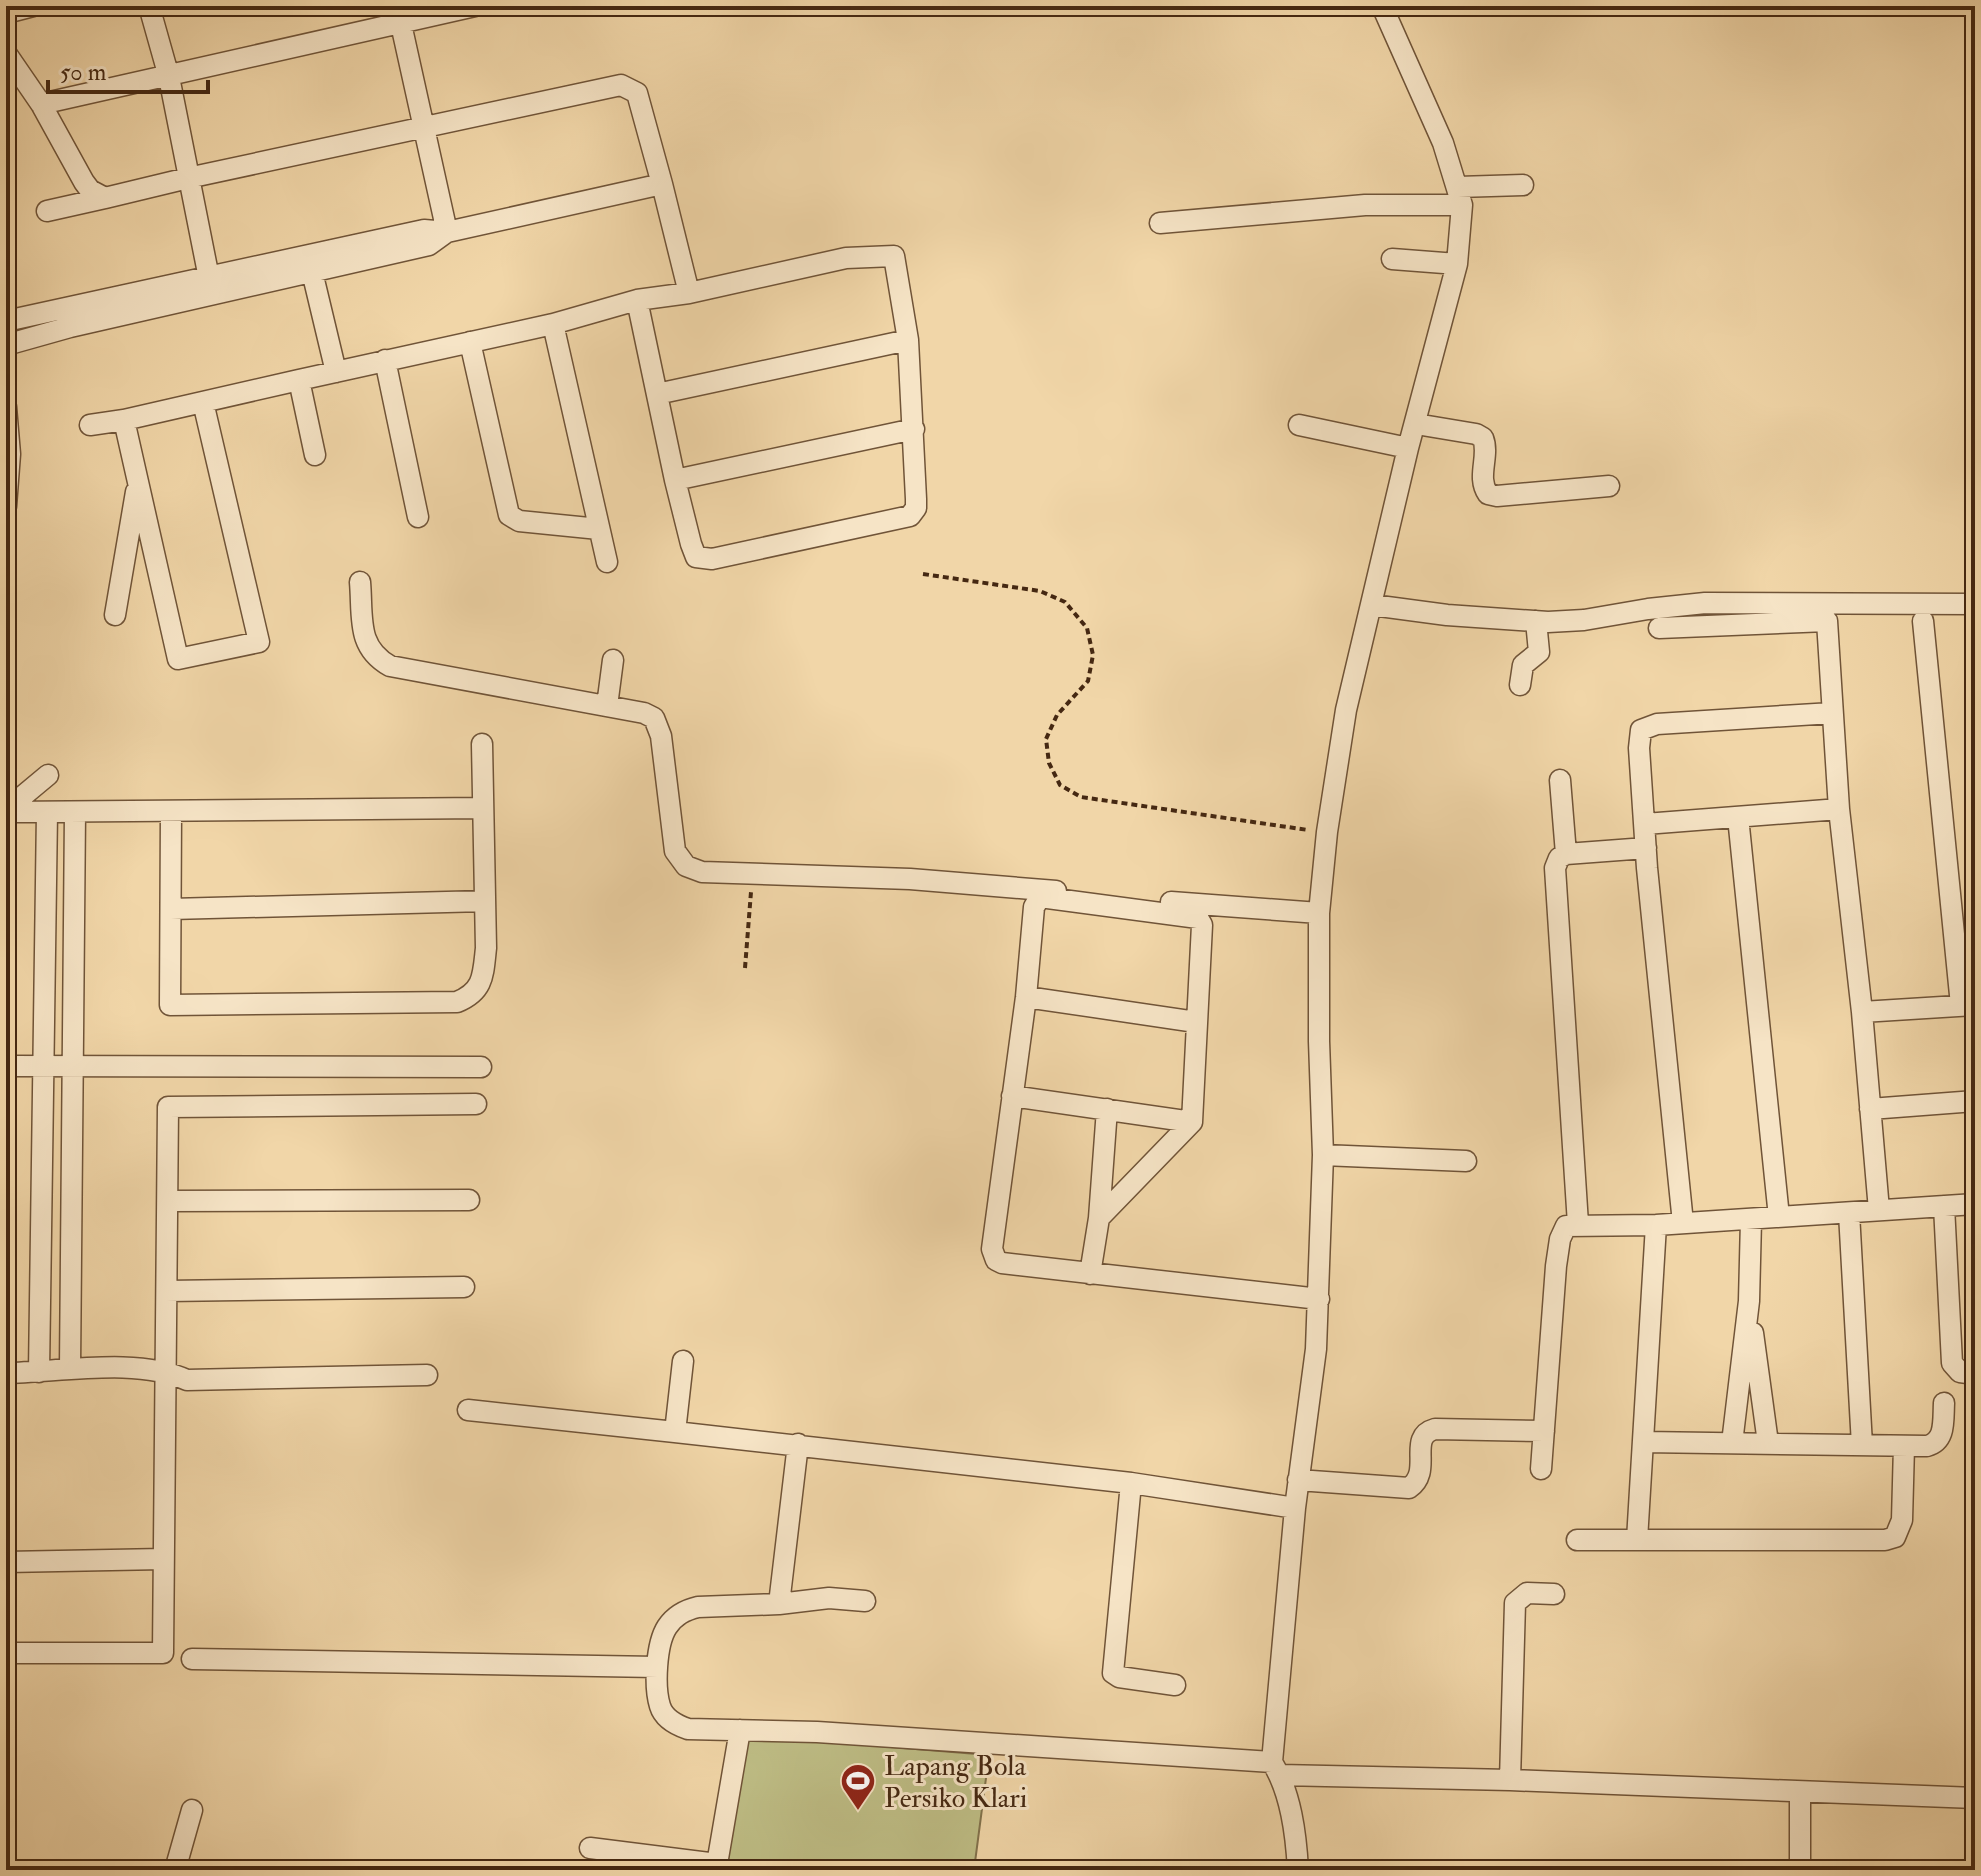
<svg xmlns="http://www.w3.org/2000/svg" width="1981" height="1876" viewBox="0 0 1981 1876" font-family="'IM FELL Double Pica',serif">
<rect width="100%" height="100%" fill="#f1d6a8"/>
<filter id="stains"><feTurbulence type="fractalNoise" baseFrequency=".0025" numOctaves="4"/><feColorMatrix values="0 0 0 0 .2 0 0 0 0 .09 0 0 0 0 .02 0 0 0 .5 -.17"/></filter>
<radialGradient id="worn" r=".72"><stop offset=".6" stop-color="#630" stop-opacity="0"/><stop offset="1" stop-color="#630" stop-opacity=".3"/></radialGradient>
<!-- green -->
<path fill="#bebd85" stroke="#82724c" stroke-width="2" d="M745,1735L989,1755L974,1870H726Z"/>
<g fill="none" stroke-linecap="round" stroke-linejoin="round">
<defs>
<path id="street" d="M149,6L169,77L209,278
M6,13L33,6
M6,53L41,104L84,182L90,190L105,198L188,178L621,85L637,93L662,184L447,232L429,245L70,327L6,345
M41,104L475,6
M662,184L689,293
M1458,187L1523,185
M47,211L105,198
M1160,223L1365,205H1462
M309,259L336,372
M1392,259L1457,264
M6,321L424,230L447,232L397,6
M553,324L607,562
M470,342L509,515L519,521L599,529
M385,360L418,517
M657,394L908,340
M203,402L259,642L178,659L124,420L299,380
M6,407L10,454L6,506
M1416,424L1476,434L1483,438C1490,456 1476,477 1488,494L1497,496L1609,486
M90,425L124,420
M1299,425L1408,448
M315,455L299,380L553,324L637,300L689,293L846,258L894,256L908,340L916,499V508L910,516L712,559L696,557L691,544L675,480L637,300
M675,480L914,429
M360,582C363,617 356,647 390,666L644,713L654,718L661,736L675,851L686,866L702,872L910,879L1056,891
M1372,605L1447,615L1548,622L1584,620L1648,609L1705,603L1975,604
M115,615L136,492
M1923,621L1961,1005
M1659,628L1827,621L1839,809L1862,1012L1879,1210
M1520,685L1523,665L1539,652L1536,621
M607,706L613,660
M1560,780L1566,854
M6,810L48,775
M171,811L170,1005L457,1002C484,991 483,975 486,948L482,744
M6,812L483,808
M1738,817L1779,1217
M1645,824L1839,809
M1171,902L1319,913
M171,909L485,901
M1026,997L1196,1022
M1862,1012L1974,1005
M6,1066L481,1067
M1012,1096L1192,1122
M1870,1109L1975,1101
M1323,1155L1466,1161
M168,1201L469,1200
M1944,1206L1952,1363L1960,1372L1975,1374
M1849,1213L1862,1445
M1099,1218L1107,1109
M1683,1223L1647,868L1639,748L1641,730L1657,724L1832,713
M1578,1224L1555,868L1559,858L1566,854L1646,848
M1090,1274L1099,1218L1192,1122L1202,925L1198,918L1040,897L1034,907L1026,997L992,1249L996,1260L1002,1263L1319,1299
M167,1291L464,1287
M1753,1333L1768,1443
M683,1361L675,1432L1131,1483L1295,1508
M70,1368L75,812
M39,1372L47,812
M6,1373C61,1372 137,1357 187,1380L427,1375
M468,1410L675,1432
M1644,1442L1927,1446C1946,1441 1943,1421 1944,1403
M1732,1443L1749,1301L1751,1220
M1541,1469L1556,1266L1560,1239L1566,1226L1656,1225L1975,1204
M1298,1480L1409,1488C1434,1471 1406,1437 1435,1429L1544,1431
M1131,1483L1113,1673L1119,1677L1175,1685
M1577,1540H1885L1895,1537L1902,1520L1904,1446
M1637,1540L1656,1225
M6,1562L163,1559
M865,1601L829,1598L779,1604L698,1607C685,1610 675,1615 667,1627C656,1644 654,1687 660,1706C664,1719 676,1725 688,1729L817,1732L1272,1762
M779,1604L798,1444
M6,1653H163L168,1107L476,1104
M192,1659L657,1667
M1280,1775L1510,1780L1975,1798
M1510,1780L1515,1603L1527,1593L1554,1594
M590,1848L717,1864
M175,1870L192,1810
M716,1870L740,1730
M1298,1870C1296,1834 1291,1793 1272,1762L1295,1508L1316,1349L1323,1155L1319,1041V913L1327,832L1346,710L1408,448L1457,264L1462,205L1443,143L1382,6
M1800,1870V1792"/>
</defs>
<!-- street casing -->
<use href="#street" stroke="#705438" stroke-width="23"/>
<!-- path -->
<path stroke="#452812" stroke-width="4" stroke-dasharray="6 4" stroke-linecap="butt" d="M923,574L1040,591L1065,602L1087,628L1093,655L1088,681L1057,715L1046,739L1049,763L1060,785L1081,797L1308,830
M745,968L751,892"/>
<!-- street -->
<use href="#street" stroke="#f6e4c6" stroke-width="20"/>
</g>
<!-- icons -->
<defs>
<symbol id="stadium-pin" viewBox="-11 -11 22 30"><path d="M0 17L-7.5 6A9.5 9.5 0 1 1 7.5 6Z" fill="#8f2418" stroke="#f6e4c6"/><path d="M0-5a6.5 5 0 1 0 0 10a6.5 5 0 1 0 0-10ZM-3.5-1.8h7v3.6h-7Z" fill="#fff"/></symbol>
</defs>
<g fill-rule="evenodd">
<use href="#stadium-pin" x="838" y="1761" width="40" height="54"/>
</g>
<g text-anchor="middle" stroke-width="6" stroke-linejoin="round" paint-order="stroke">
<!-- poi labels -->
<g font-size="28" fill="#452812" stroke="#f6e4c6" text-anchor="start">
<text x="884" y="1775">Lapang Bola<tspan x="884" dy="32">Persiko Klari</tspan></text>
</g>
</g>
<!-- margin -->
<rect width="1981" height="1876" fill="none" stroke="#f1d6a8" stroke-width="32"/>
<rect x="8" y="8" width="1965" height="1860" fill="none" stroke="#452812" stroke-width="4"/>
<rect x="16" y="16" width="1949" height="1844" fill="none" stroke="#452812" stroke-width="2"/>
<!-- scale -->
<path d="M48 80v12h160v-12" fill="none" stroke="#452812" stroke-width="4"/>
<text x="60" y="80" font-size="24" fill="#452812" stroke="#f6e4c6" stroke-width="6" paint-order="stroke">50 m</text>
<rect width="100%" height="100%" filter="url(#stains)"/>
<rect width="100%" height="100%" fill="url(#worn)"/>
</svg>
